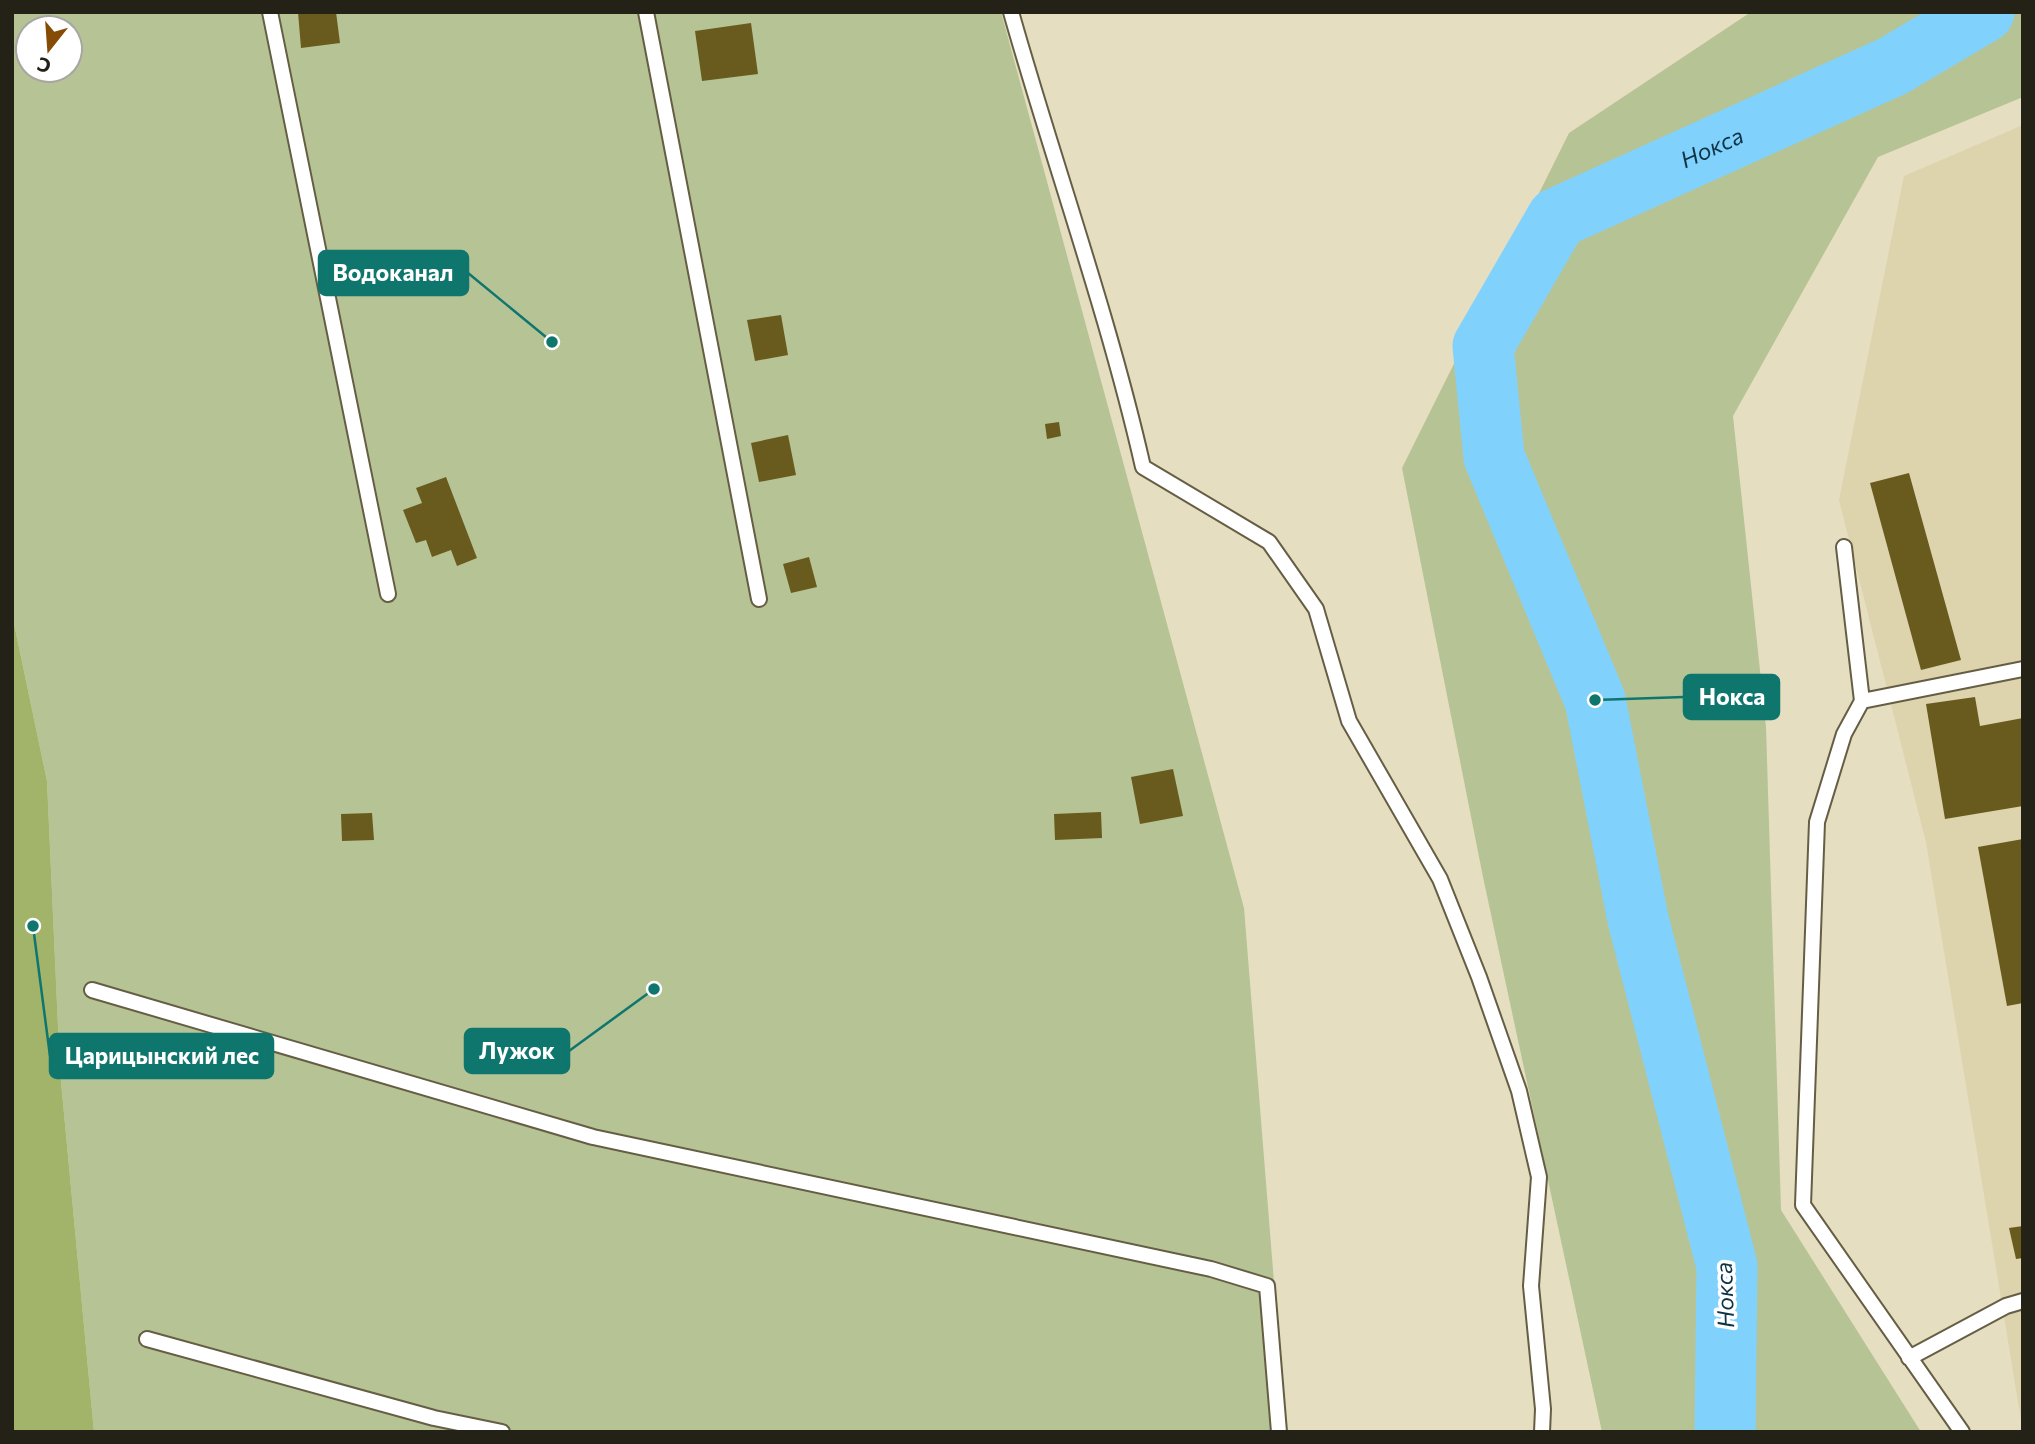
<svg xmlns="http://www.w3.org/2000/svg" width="2035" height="1444" viewBox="0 0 2035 1444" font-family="Commissioner,sans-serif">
<rect width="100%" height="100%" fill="#e6dec0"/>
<!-- built -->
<path fill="#ddd3ad" d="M2023,125V1432L1926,842L1839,500L1904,176Z"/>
<!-- green -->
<path fill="#b6c395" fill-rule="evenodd" d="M12,12H1001L1244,908L1286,1432H94L60,1071L47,781L12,614ZM28,28H70V70H28Z
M1751,12H2023V97L1878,157L1733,416L1766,727L1781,1210L1921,1432H1602L1483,877L1402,468L1569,133Z"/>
<!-- forest -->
<path fill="#a2b46a" d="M12,614L47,781L60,1071L94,1432H12Z"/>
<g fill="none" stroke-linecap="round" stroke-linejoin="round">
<!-- river -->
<path stroke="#80d2fd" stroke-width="61" id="s1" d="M1725,1432L1727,1266L1638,919L1595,700L1494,457L1483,346L1557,218L1893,66L1984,12"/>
</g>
<!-- building -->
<path fill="#695a1e" d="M298,12H336L340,43L301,48Z
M751,23L758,74L702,81L695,31Z
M781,315L788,355L755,361L747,320Z
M1059,422L1061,436L1047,439L1045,424Z
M788,435L796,475L759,482L751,443Z
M1909,473L1961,660L1921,670L1870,483Z
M446,477L477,558L457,566L451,550L432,557L426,540L416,543L403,510L422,503L416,488Z
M809,557L817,587L791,593L783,564Z
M1975,697L1980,726L2023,718V806L1945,819L1926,704Z
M1173,769L1183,816L1140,824L1131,777Z
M1101,812L1102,838L1055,840L1054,814Z
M372,813L374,840L342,841L341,814Z
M2023,839V1003L2007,1006L1978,847Z
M2023,1226V1258L2016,1259L2009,1228Z"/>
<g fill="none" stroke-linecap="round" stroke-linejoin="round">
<defs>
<path id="service" d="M270,12L388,594
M646,12L759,599
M1011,12C1054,164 1108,313 1143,467L1269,542L1316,609L1349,721L1440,879L1479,977L1519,1091L1539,1177L1531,1286L1543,1409L1542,1432
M1844,547L1862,701L1844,734L1817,822L1803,1205L1962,1432
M1862,701L2023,669
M92,990L593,1137L1211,1269L1267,1286L1279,1432
M147,1339L434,1418L502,1432
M1909,1358L2006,1306L2023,1301"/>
</defs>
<!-- service casing -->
<use href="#service" stroke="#665e44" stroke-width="18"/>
<!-- service -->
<use href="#service" stroke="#fff" stroke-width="14"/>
</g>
<g text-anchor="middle" stroke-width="7" stroke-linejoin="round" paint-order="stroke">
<!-- water labels -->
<g font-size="23" font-style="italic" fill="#0f3446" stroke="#fff">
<text dy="8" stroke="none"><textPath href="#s1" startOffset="1440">Нокса</textPath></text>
<text transform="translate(1725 1295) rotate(-92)" y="8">Нокса</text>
</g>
</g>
<!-- callouts -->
<path fill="none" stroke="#0f766e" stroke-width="2.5" d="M552 342L468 273M1595 700L1684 697M654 989L569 1051M33 926L50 1056"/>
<g fill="#0f766e" stroke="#fff" stroke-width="2.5">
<circle cx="552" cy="342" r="7"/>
<circle cx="1595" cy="700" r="7"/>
<circle cx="654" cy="989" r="7"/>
<circle cx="33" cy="926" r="7"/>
</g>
<g fill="#0f766e" stroke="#0f766e" stroke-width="2.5">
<rect x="319" y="251" width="149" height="44" rx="7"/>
<rect x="1684" y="675" width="95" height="44" rx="7"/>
<rect x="465" y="1029" width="104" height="44" rx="7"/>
<rect x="50" y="1034" width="223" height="44" rx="7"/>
</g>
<g font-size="23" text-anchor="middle" font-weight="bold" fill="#fff">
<text x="393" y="281">Водоканал</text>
<text x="1732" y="705">Нокса</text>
<text x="517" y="1059">Лужок</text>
<text x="162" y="1064">Царицынский лес</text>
</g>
<!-- border -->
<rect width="2035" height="1444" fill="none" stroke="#242116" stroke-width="28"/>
<!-- north arrow -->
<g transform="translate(49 49) rotate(197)"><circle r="33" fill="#ffffff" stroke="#a7a6a2" stroke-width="2"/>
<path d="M0-5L12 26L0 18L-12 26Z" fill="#864b04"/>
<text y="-10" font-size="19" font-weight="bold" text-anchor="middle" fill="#242116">С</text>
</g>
</svg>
